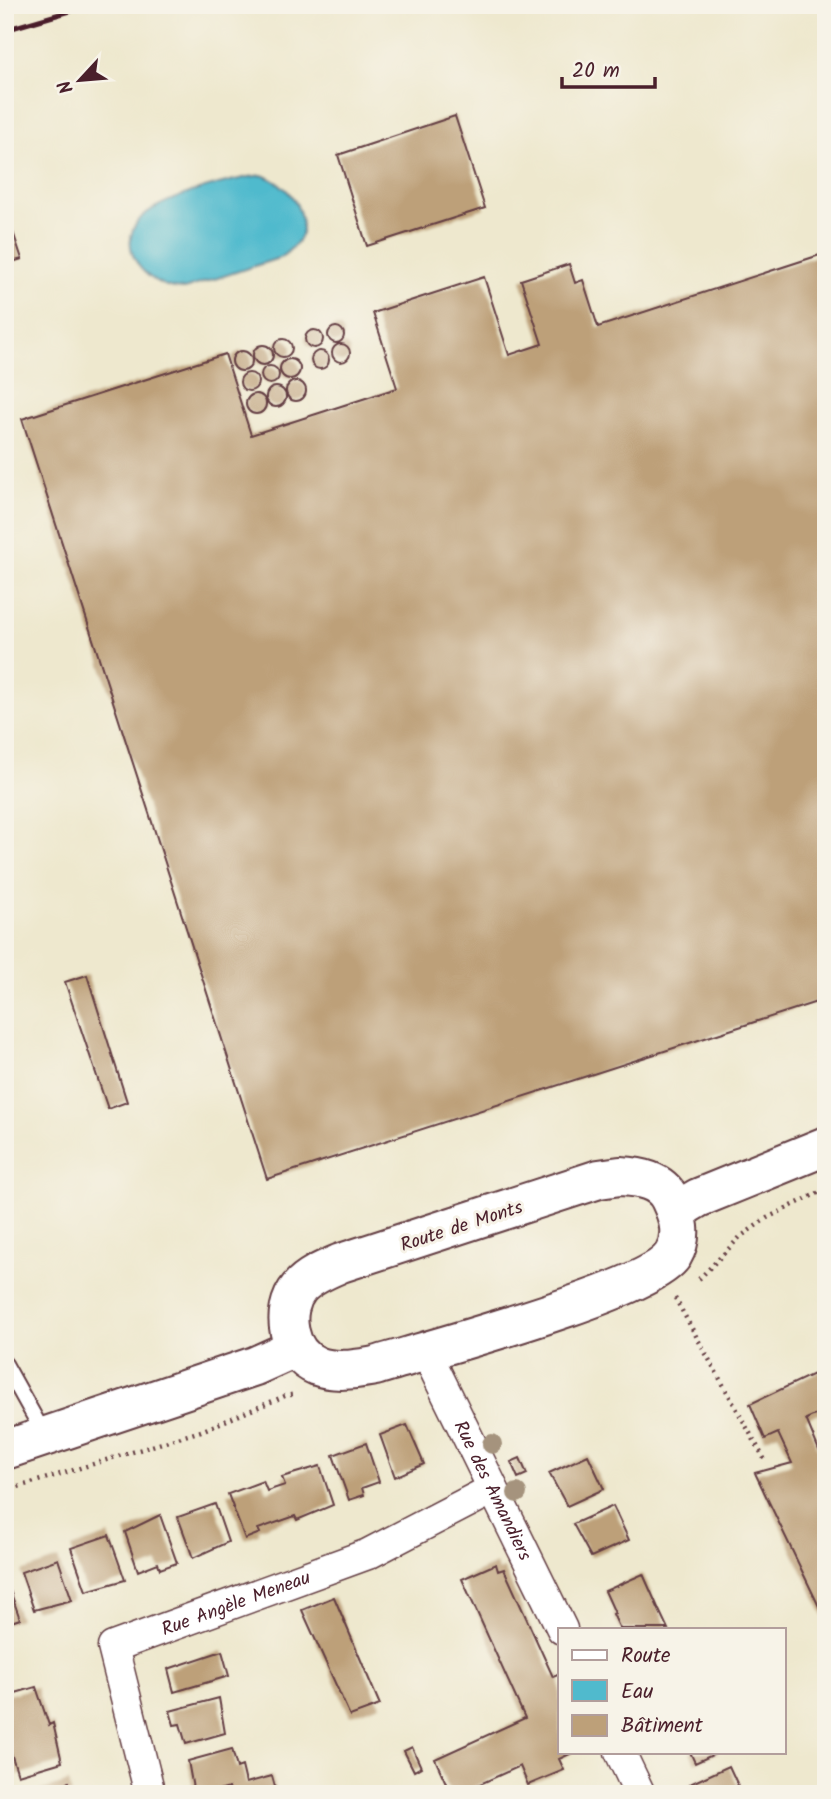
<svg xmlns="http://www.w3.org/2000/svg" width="831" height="1799" viewBox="0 0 831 1799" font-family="Kalam,sans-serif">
<rect width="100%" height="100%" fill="#f7f3e8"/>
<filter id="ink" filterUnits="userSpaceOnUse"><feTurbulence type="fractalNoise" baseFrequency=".0143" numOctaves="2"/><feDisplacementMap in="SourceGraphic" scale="14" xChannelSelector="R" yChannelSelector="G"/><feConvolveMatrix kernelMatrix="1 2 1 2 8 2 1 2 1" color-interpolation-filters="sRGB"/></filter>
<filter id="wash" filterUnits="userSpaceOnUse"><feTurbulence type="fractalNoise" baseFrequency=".00686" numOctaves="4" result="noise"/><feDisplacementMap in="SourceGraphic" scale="28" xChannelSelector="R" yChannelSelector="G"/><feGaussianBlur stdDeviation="1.57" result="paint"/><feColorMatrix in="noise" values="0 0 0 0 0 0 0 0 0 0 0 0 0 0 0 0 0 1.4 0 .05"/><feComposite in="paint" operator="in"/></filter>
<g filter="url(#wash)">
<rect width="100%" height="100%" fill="#eee8ce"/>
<!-- water -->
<path fill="#50bacd" stroke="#4d6c7c" stroke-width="2" d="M262,175C288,184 303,205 302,233L297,243L282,257L184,289C142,289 109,239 148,212C173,195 231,179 262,175Z"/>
<g id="blocks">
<!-- building -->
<path fill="#bda079" d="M455,116L485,208L367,246L338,155Z
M5,208L22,259L5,264Z
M826,253V999L267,1179L22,419L225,354L251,435L397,388L373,313L484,277L509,355L542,344L521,280L569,264L575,283L583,280L598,327Z
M328 335a8 8 0 1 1 16 0a8 8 0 1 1-16 0Z
M305 339a9 9 0 1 1 18 0a9 9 0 1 1-18 0Z
M274 348a9 9 0 1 1 18 0a9 9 0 1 1-18 0Z
M332 353a9 9 0 1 1 18 0a9 9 0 1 1-18 0Z
M253 355a10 10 0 1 1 20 0a10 10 0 1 1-20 0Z
M232 361a10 10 0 1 1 20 0a10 10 0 1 1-20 0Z
M311 360a9 9 0 1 1 18 0a9 9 0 1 1-18 0Z
M280 369a10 10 0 1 1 20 0a10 10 0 1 1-20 0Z
M261 375a9 9 0 1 1 18 0a9 9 0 1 1-18 0Z
M240 382a9 9 0 1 1 18 0a9 9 0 1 1-18 0Z
M286 391a10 10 0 1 1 20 0a10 10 0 1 1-20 0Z
M266 397a10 10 0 1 1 20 0a10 10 0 1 1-20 0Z
M246 404a10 10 0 1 1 20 0a10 10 0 1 1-20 0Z
M87,975L127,1102L108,1109L65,982Z
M826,1368V1410L806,1419L821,1455L826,1453V1621L755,1473L792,1463L778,1433L765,1439L750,1404Z
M407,1425L424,1464L395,1477L380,1435Z
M366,1443L379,1482L362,1488L364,1495L349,1500L333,1455Z
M588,1455L604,1489L567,1506L549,1473Z
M520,1458L527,1474L518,1478L511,1462Z
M320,1466L333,1505L297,1520L295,1516L258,1529L260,1533L245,1539L228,1494L263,1481L267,1491L285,1485L282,1477Z
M215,1504L228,1542L193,1558L178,1517Z
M613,1506L629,1540L591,1557L573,1524Z
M160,1515L177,1563L160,1569L158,1563L138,1571L125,1532Z
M109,1535L125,1580L86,1591L71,1548Z
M58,1559L72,1600L34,1610L21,1572Z
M496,1564L498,1571L504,1569L553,1677L560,1674V1752H574L559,1759L564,1770L528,1785L520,1766L458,1794H451L435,1759L525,1718L462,1579Z
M643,1574L659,1610L668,1629H620L613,1614L615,1613L605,1591Z
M6,1579L20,1619L5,1624V1580Z
M334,1597L380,1705L350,1716L302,1610Z
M222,1651L229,1676L174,1692L168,1669Z
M36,1687L49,1725L53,1723L62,1762L18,1775L5,1734V1696Z
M219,1698L225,1733L186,1744L180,1724L174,1725L170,1711Z
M412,1747L421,1767L414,1771L404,1751Z
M232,1749L237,1768L242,1766L246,1783L272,1776L277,1794H231L229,1788L209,1794H194L188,1761Z
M690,1752H719L695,1763Z
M729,1766L742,1794H695L690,1784Z
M69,1782L72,1794H32V1793Z"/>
</g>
</g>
<g filter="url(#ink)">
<use href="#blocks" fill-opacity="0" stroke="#633d43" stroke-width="2"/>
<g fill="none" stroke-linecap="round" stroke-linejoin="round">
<defs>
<path id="service" d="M5,1364L44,1434"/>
<g id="minor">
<path id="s1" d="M425,1350L562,1629"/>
<path d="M620,1752L640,1794"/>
<path id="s2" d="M150,1794L113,1647L368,1554L493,1489"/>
</g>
<path id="secondary" d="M620,1176C639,1177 661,1180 670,1199C679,1218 684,1236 673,1255C651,1291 427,1350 375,1366C356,1369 336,1373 317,1366C287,1354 280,1311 299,1288C309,1276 327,1269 341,1263L599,1179Z
M676,1211L698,1198L826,1146
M5,1450L255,1366L295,1348"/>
</defs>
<!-- service casing -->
<use href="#service" stroke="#633d43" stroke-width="18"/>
<!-- minor casing -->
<use href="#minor" stroke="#633d43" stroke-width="33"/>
<!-- secondary casing -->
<use href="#secondary" stroke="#633d43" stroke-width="42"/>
<!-- path -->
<path stroke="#633d43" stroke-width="4.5" stroke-dasharray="2 5" stroke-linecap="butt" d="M699,1279L740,1237L767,1218L826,1189
M675,1298L766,1462
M5,1491L201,1431L285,1396L296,1394"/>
<!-- service -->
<use href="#service" stroke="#fff" stroke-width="14"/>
<!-- minor -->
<use href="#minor" stroke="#fff" stroke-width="30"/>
<!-- secondary -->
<use href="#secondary" stroke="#fff" stroke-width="38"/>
<!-- rail -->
<path stroke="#4a1f2b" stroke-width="5" d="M5,11L25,5
M5,30L91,5"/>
</g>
<!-- trees -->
<g fill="#a5937d">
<circle cx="492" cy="1444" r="10"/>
<circle cx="517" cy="1493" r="10"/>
</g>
</g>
<g text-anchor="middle" stroke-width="6" stroke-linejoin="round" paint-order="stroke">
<!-- street labels -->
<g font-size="19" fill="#4a1f2b" stroke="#f7f3e8">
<text transform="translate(461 1225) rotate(-18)" y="7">Route de Monts</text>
<text dy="7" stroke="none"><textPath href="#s1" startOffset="156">Rue des Amandiers</textPath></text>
<text dy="7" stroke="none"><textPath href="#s2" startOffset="282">Rue Angèle Meneau</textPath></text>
</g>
</g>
<!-- margin -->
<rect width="831" height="1799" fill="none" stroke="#f7f3e8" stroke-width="28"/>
<!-- legend -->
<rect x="558" y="1628" width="228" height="126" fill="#f7f3e8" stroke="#b29e9c" stroke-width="2"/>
<rect x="572" y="1650" width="35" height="10" fill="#ffffff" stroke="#b29e9c" stroke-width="2"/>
<text x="621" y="1662" font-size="21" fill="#4a1f2b">Route</text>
<rect x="572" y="1680" width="35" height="21" fill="#50bacd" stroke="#b29e9c" stroke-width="2"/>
<text x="621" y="1698" font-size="21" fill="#4a1f2b">Eau</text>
<rect x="572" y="1715" width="35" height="21" fill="#bda079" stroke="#b29e9c" stroke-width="2"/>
<text x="621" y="1732" font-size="21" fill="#4a1f2b">Bâtiment</text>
<!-- north arrow -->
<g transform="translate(80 80) rotate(244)" stroke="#f7f3e8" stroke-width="5" paint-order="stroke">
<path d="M0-5L12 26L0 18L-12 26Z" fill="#4a1f2b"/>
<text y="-10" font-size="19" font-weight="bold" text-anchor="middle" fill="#4a1f2b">N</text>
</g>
<!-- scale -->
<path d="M562 77v10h93v-10" fill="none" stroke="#4a1f2b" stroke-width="3.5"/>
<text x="572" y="77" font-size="21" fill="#4a1f2b" stroke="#f7f3e8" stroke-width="5" paint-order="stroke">20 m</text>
</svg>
